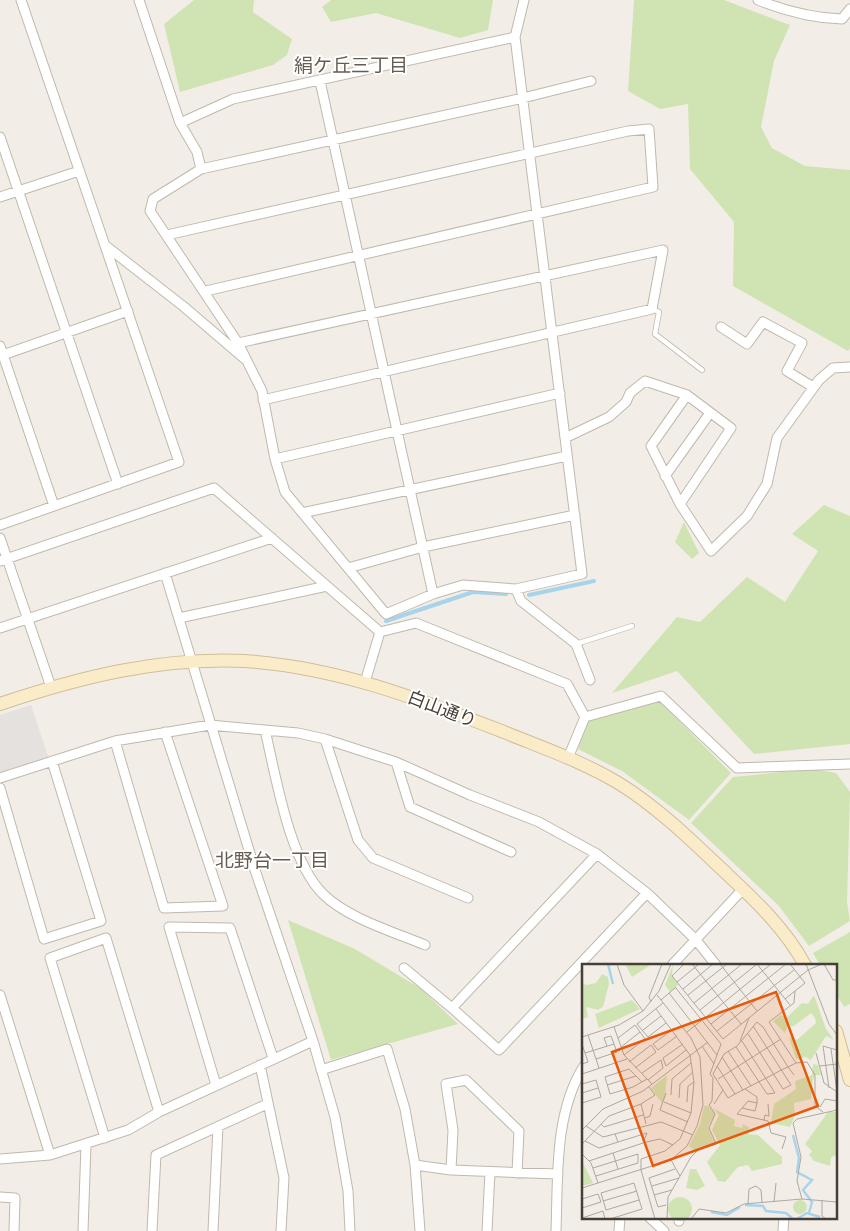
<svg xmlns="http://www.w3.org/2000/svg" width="850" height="1231" viewBox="0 0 850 1231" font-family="Poppins,'Noto Sans JP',sans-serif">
<rect width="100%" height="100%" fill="#f2eee7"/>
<!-- green -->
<path fill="#d0e4b3" d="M194,0H254L253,12L292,39L287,55L273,65L180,92L164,24Z
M331,0H493L488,30L460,38L376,13L331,22L322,7Z
M634,0H724L790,25L774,61L761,127L772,148L805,166L850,170V348L848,351L733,286L734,222L690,169L688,104L660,109L628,91Z
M824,505L850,516V744L754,754L677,671L612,693L677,617L700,622L747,577L785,602L818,551L792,534Z
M684,522L699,553L692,559L675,542Z
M659,701L731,773L689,820L622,771L578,749L587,720Z
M813,769L836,773L850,792L847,902L850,921L809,946L778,905L691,823L733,777Z
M288,920L355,949L420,988L458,1024L331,1060Z
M850,932V1004L844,1007L836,994V965H820L813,953Z"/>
<!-- parking -->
<path fill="#e4e1df" d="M31,705L50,762L0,778V715Z"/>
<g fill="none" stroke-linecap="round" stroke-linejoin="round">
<!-- stream -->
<path stroke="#a7d3eb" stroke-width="4" d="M529,595L594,581
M386,621L473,592L506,594"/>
<defs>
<path id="lane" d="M652,309L659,312L655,334L702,370
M576,644L632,626"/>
<path id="street" d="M139,0L180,123L233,99L515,37
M524,0L515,37L582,574L516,589L463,585L433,594L386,614L285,492L275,459L262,391L238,343L150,211L153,199L201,169L523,98L591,81
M758,0C785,11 812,18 842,19L850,9
M320,81L433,594
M180,123L197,152L201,169
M0,137L118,484
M0,197L79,171
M167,235L628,131L649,129L653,187L206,291
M106,246L183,306L245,359
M721,327L747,344L763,322L802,343L787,371L813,387
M238,343L663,250L652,309L263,400
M0,346L54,506
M0,356L128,311
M687,395L651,446L680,504L711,551L747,516L767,484L777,438L819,380L833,368L850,367
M565,438L609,417L626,402L630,393L645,381L687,395L731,428L680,504
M275,459L560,393
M665,476L710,413
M302,513L567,456
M0,525L179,462L21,0
M0,538L51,687
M0,561L214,488L380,632L416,623L567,684L585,717
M348,568L423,547L575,515
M165,573L255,870L313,1041L335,1117L348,1191L350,1231
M516,589L521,601L576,644L590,680
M179,618L327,586
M0,628L272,538
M365,682L380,632
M585,717L661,696L737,768L850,764
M265,730C276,777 289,860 323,894C347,918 394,932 425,945
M325,739L358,840L373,858L468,898
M115,741L164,908L223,906L165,732
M568,758L585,717
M396,762L410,807L511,852
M0,778L115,741L210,725L298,733L325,739L396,762L470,795L539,822L597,854L647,893L696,940L716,965
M0,788L44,939L101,921L52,761
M672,965L743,889
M404,968L452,1008L499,1050L647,893
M0,995L50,1155
M452,1008L597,854
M260,1065L284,1178L281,1231
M321,1070L387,1049L405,1109L415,1165L451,1170L558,1174
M216,1085L169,927L230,928L273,1058
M105,1138L50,958L106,938L159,1112
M0,1159L50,1155L128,1130L159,1112L313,1041
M415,1165L420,1231
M451,1170L453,1130L446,1084L466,1080L519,1131L517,1173
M0,1197L15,1198L14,1231
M649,1217L664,1231
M679,1221V1217
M83,1231L86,1145
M152,1231L156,1155L267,1104
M213,1231L218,1127
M487,1231L490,1172
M556,1231C558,1178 554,1113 584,1066
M619,1231L620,1217
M783,1231L784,1217"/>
<path id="secondary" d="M0,704C80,677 160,657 245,661C337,667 419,699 504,732C543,748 584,762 620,784C660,809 694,843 728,875C757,902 786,930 805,965
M836,1031L850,1080"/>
</defs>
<!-- lane casing -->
<use href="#lane" stroke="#c0b8ad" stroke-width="6"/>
<!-- street casing -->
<use href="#street" stroke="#c0b8ad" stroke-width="11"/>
<!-- secondary casing -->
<use href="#secondary" stroke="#cfbe99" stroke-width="14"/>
<!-- lane -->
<use href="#lane" stroke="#fff" stroke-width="4.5"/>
<!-- street -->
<use href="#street" stroke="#fff" stroke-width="9"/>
<!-- secondary -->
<use href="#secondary" stroke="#fbecc9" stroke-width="12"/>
</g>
<g text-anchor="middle" stroke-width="4" stroke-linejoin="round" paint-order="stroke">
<!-- street labels -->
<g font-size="18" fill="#453f37" stroke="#fff">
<text transform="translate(442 709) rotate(21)" y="6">白山通り</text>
</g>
<!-- neighbourhood labels -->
<g font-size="19" fill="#675c4f" stroke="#fff">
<text x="351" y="72">絹ケ丘三丁目</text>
<text x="272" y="867">北野台一丁目</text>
</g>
</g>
<!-- overview -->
<g transform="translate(582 964)">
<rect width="255" height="255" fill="#f2eee7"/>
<path d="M43,0H67V2L50,13ZM91,1L90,10L96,21L88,28L83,21ZM20,10L26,13L27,20L21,43L16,46L4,43L6,53L0,55V18L4,21L14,19ZM232,31L244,65L252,76L244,72L229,96L223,93L214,95L207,73L215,76L234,59L233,54L229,49L212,62L205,63L203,69L191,57L199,51L204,54L220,39L226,40ZM50,36L58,45L17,64L13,50ZM231,100L236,101L239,111H233L231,116L229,135L212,139L213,152L208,163L189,159L192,140L214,125L213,117L230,111ZM85,111L83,132L80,139L69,124ZM122,142H126L133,150L126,163L132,178L113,187L107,182L118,160ZM131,144L153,156L152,162L160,164L161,160L167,163L166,170L176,171L200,193V200L170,207L166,201L156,203L143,218L136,217L125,198L138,181L130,166L137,151ZM246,148H255V197L253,191L249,194L248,202L232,197L227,191L230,187L223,180ZM0,197L11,219L0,222ZM108,205H114L123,222L115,226L104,224ZM86 245a12 12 0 1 1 24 0a12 12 0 1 1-24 0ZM211 243a7 7 0 1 1 14 0a7 7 0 1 1-14 0Z" fill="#d0e4b3"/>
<path fill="none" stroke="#a7d3eb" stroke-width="2.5" d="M26,0L31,20M211,171L217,194L215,208L230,216L221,226L230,238L227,249M163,241L181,242L184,247L204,249L211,255M129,248L145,251L158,243M215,255L225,249L238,253"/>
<path fill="none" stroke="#ada8a1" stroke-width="1" d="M35,0L42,21L61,47M102,0L90,12L141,75L226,6L240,0M110,0L159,60M138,0L175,47M175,0L208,41M208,0L223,19M224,0L247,60L255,71M242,0L251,16H255M95,18L117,0M93,23L139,80L128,110L131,114L130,137L127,141M101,25L131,0M213,27L212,39L187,58L214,99M87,29L135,91M106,31L145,0M203,35L223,19M79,36L93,24M69,38L67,33L80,0M81,39L55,60L66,73L84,59M112,39L160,0M118,46L175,0M124,53L189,0M129,60L204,0M32,63L42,91L70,120M61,66L79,52M90,66L71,80L76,86L95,72M135,67L212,6M105,68L119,57M166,70L201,125L209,121L171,62M6,71L17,104M0,73L37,61L61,47L77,27L89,0M36,74L53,61L58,68M158,77L167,54M0,80L6,98L0,100M101,80L81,94L84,102L104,86M120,82L132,100M39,83L58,68L63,75L42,91M154,83L185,130L193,129L160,77M249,85L255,127M146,87L169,122M3,89L32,80M234,89L242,119L255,128M140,93L161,126M14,95L35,88L29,72L22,74L25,82M47,98L69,81L74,88L53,104M135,102L153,130M238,102L255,100M60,109L79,96L81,104L66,116M0,110L45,95M212,111L206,103L181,63L175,58L155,82L142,90L131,110L146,134L153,130L192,110L199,106L206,103L214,99L225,98L233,111V142L241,148M136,115L199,75M60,118L47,105L23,113L28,130L51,123L65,115M0,120L14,116L19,133L0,139M25,121L54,112M247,124L241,82L255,86M0,129L16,124M84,129L78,146L106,158M89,131L90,115L109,99M97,134L98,120L111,108M82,138L109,149M105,138L106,122L112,118M175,139L166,137L155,150L186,157L189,169L204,173L200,185M132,140L141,126M238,143L243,135L255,137M160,144L173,147L175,139V133L163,125M63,154L68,152L71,140M182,156L183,151L187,152L186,140M19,160L22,163L61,151M64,160L59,140L73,131L67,123M4,162L21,173L79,158L111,171M0,166L21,145L61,127L126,78M3,177L17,184L36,178L33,170M64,178L78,175L91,181M0,180L27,152L59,140M31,189L36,205M0,190L9,199L16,219M89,196L98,212M7,197L61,179L65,169L36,178M11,204L56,190V199L14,212M70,222L97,214M0,224L89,196L105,182L115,162L121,141L118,93L109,74L75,31M72,231L90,226M0,235L16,230L19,238L0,244M220,235L215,217L219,193L211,159L215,155L255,146M240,236V252L244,255M21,237L55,227M192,238L194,219M166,240L167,225L174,222L179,226L180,238M84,241L76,243L67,214L93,205M0,254L21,247L23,255M28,255L60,245L52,219L19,229L24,246L57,236M73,255L59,206V195L83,187L98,175L109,149L112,118L108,91L74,45M85,255L86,233L109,193L116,186L134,180L127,164L133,150L127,141M109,255L117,245L144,249L162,240L220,235L255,238"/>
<path fill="#e8590c" fill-opacity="0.15" stroke="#e8590c" stroke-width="2.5" d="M194,28L236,142L71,202L30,88Z"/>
<rect width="255" height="255" fill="none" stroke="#453f37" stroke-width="2.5"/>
</g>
</svg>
